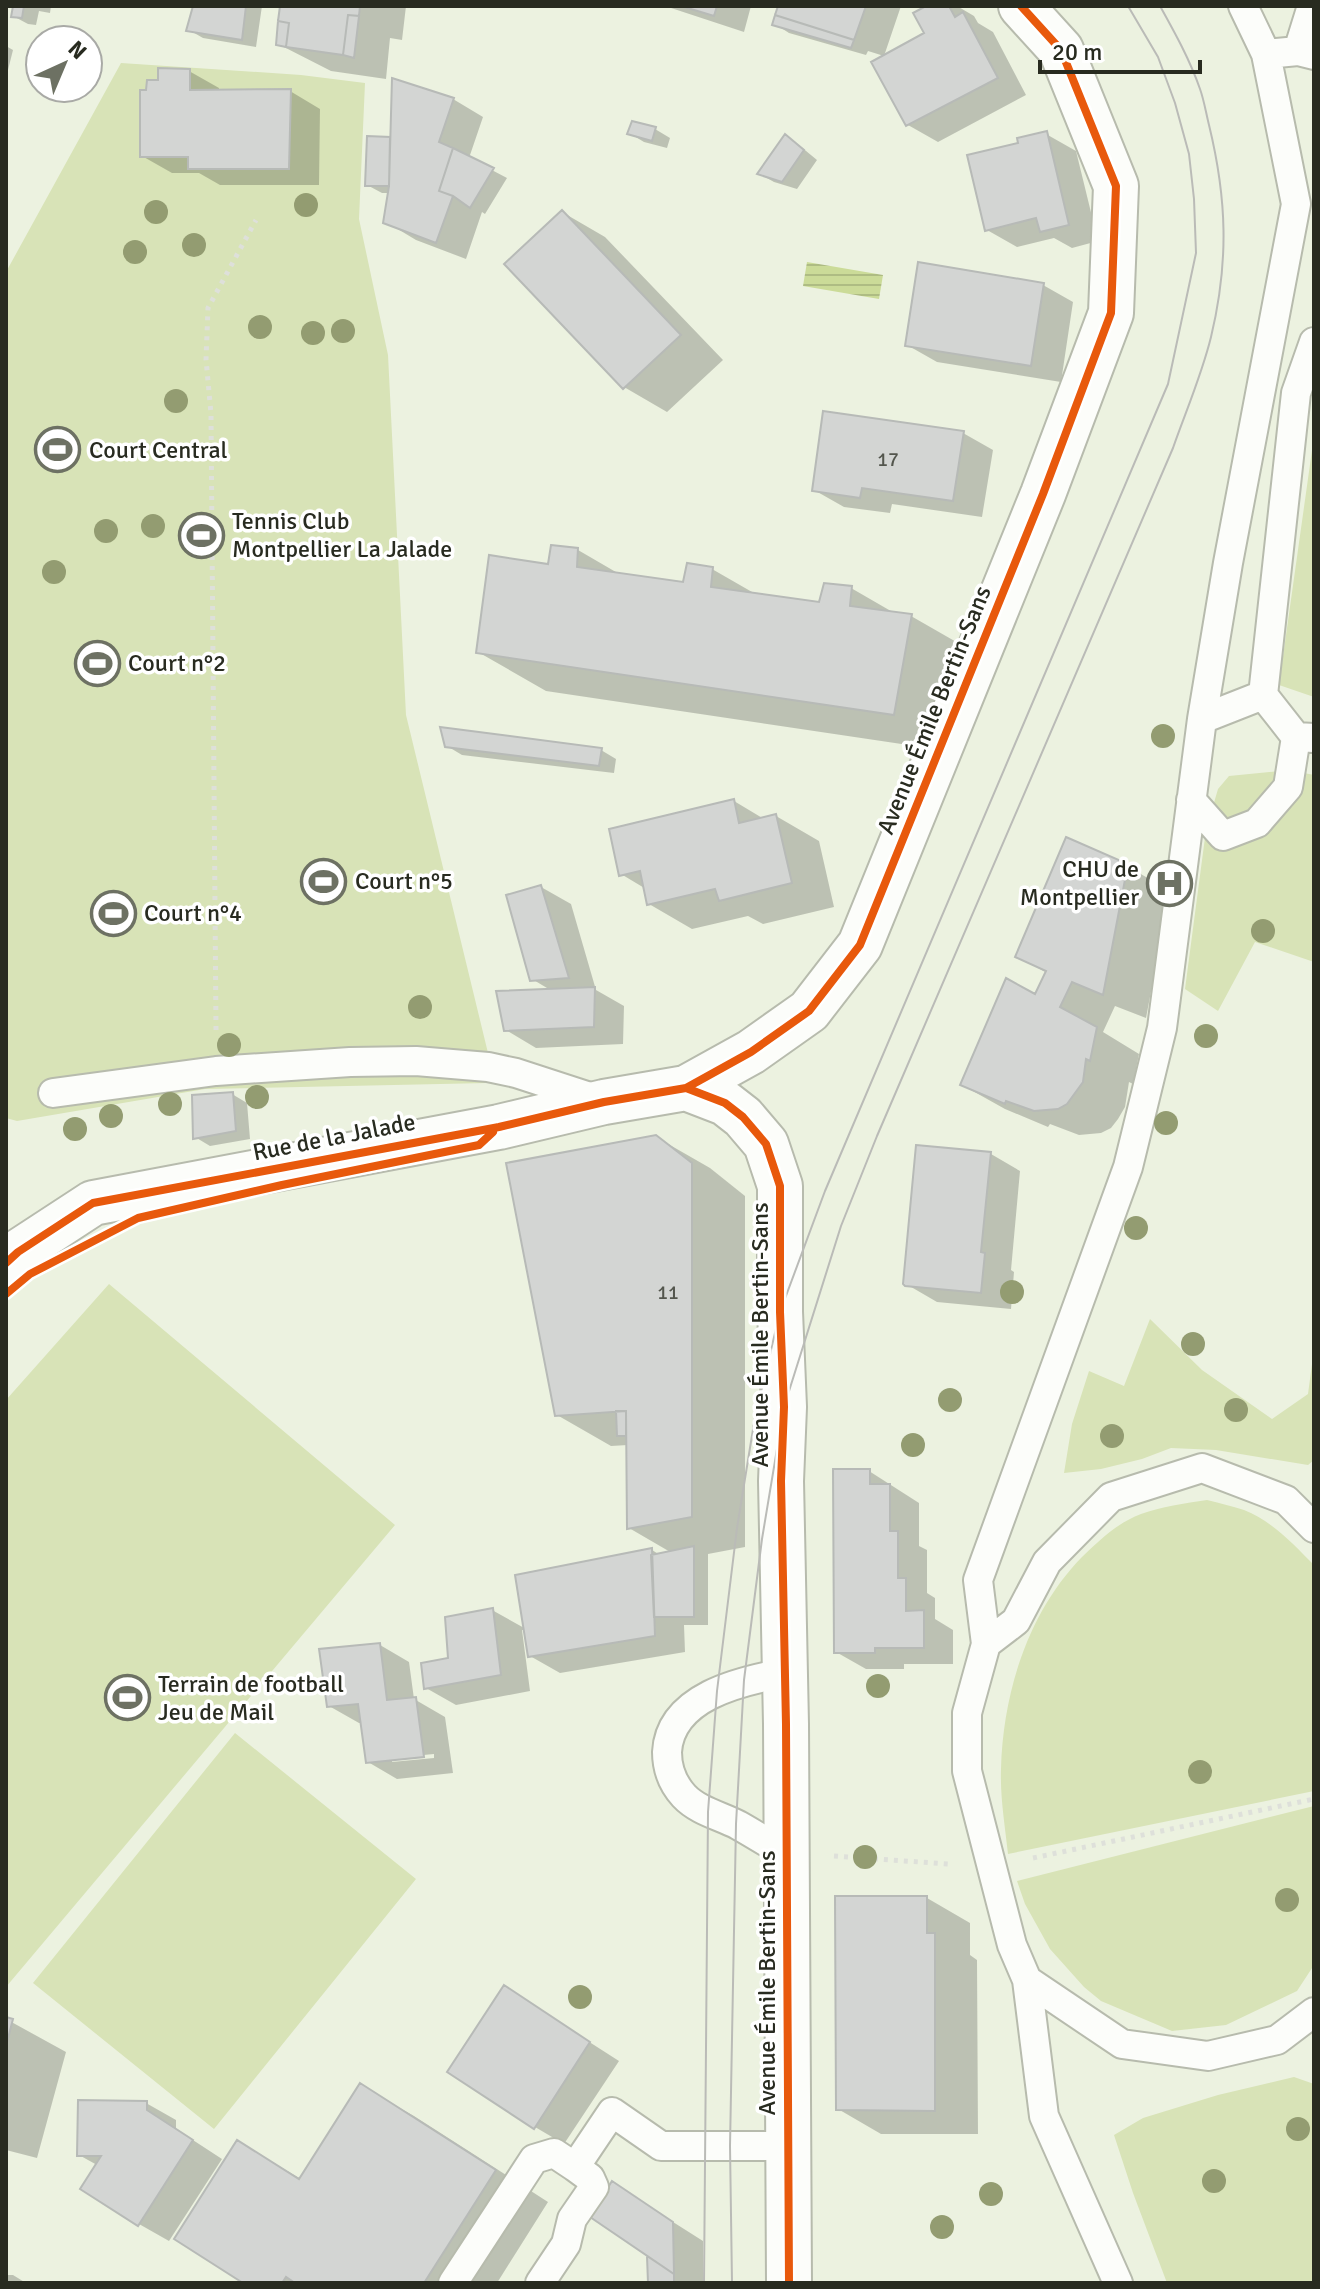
<svg xmlns="http://www.w3.org/2000/svg" width="1320" height="2289" viewBox="0 0 1320 2289" font-family="Signika,sans-serif">
<defs>
<pattern id="water-rules" width="6" height="5" patternUnits="userSpaceOnUse" patternTransform="scale(2)"><rect width="6" height="5" fill="#cbdb98"/><path d="M0 2.5h6" fill="none" stroke="#aebc83"/></pattern>
</defs>
<rect width="100%" height="100%" fill="#ecf2e0"/>
<!-- green -->
<path fill="#d8e3b7" d="M121,63L301,75L365,83L359,219L388,355L406,715L488,1053L487,1083L205,1089L17,1121L6,1118V272Z
M1314,436V697L1279,685Z
M1289,770L1314,775V962L1255,942L1218,1011L1185,989L1206,830L1218,789L1229,776Z
M109,1284L395,1525L6,1987V1400Z
M1150,1319L1202,1370L1272,1419L1308,1394L1314,1349V1460L1308,1465L1216,1450L1171,1448L1142,1459L1101,1469L1064,1473L1072,1424L1089,1371L1124,1386Z
M1207,1500C1219,1503 1232,1506 1244,1510C1272,1521 1293,1544 1314,1565V1791L1008,1854C1005,1826 1000,1797 1001,1769C1003,1693 1028,1612 1082,1557C1100,1540 1117,1523 1141,1514C1161,1507 1185,1503 1207,1500Z
M235,1733L416,1879L214,2129L33,1983Z
M1314,1806V1965L1297,1991L1226,2025L1172,2031L1101,2001L1084,1987L1050,1949L1025,1904L1017,1881Z
M1294,2077L1314,2084V2283H1167L1133,2193L1114,2135L1143,2118L1218,2095Z"/>
<!-- water -->
<path fill="url(#water-rules)" d="M807,262L883,275L879,299L803,286Z"/>
<!-- shadow -->
<path fill="#0003" fill-rule="evenodd" d="M15,6H51L50,13L39,11L36,25L28,24L13,16Z
M195,6H262L256,47L203,38L189,30Z
M282,6H406L402,40L390,38L386,79L331,71L278,44Z
M665,6H751L744,32Z
M780,6H901L884,56L868,51L866,55L789,33L775,24Z
M931,6H957L974,16L978,23L993,32L1026,95L938,142L908,125L927,34Z
M6,46L13,50L6,78Z
M189,71L219,88V92L290,91L320,109L319,185H220L199,173H172L142,156L160,82Z
M453,99L483,117L469,158L507,178L485,214L482,212L466,259L416,240L386,222L390,193H382L367,185L389,138L392,140Z
M655,129L670,138L667,148L644,142L629,133Z
M1046,134L1076,151L1098,241L1072,248L1054,238L1017,247L987,230L1020,145Z
M786,137L800,146L817,160L797,189L774,182L760,174Z
M562,212L605,237L723,360L667,412L624,387Z
M1043,285L1073,302L1061,382L937,362L907,345Z
M963,433L993,450L982,517L892,504L890,513L844,507L814,490Z
M578,550L621,575L684,584L712,569L759,596L821,604L851,588L896,614L911,616L979,655L962,753L546,691L478,652L550,566Z
M447,746L601,750L616,759L614,773L462,755Z
M734,801L764,819L776,816L819,841L834,907L763,924L748,916L692,929L649,904L646,889L621,874Z
M1127,866L1170,891L1146,1018L1115,1006L1103,1032L1139,1054L1133,1084L1129,1082L1125,1107L1118,1119L1111,1128L1101,1133L1079,1135L1050,1124L1048,1127L1005,1109L962,1085L1036,997L1047,973L1017,956Z
M541,887L571,904L596,990L624,1006L623,1044L536,1048L506,1030L552,991L532,979Z
M232,1094L247,1103L250,1139L210,1146L195,1137Z
M656,1137L710,1168L745,1196V1547L708,1554V1625H684L685,1652L560,1673L530,1656L526,1630H522L530,1691L456,1705L426,1688L492,1610L526,1629L652,1550L660,1555L672,1553L629,1528L628,1445L611,1446L557,1415Z
M991,1154L1020,1171L1011,1270L1014,1272L1011,1309L937,1302L906,1284Z
M869,1471L919,1503V1546L927,1550V1593L935,1598V1619L953,1630V1664H904V1669H866L836,1652Z
M380,1645L409,1662L414,1699L445,1717L453,1773L397,1779L368,1762L363,1723H359L329,1706ZM434,1754V1758L392,1762V1758Z
M927,1898L970,1923V1955L977,1960L978,2134H881L838,2109Z
M505,1988L619,2061L564,2144L535,2127Z
M6,2019L66,2052L37,2158L6,2150Z
M361,2086L414,2116L548,2202L497,2283H247L238,2142L301,2179Z
M146,2103L176,2120V2129L222,2159L169,2241L139,2224L97,2165L79,2155Z
M613,2184L703,2241V2283H650L649,2255Z
M6,2275H13L26,2283H6Z"/>
<!-- building -->
<path fill="#d3d5d3" stroke="#b7bab7" stroke-width="2" d="M13,6H24L22,18L11,17Z
M193,6H246L242,40L186,31Z
M280,6H360L359,16L348,15L343,55L286,47L289,23L278,21Z
M681,6H717L714,16Z
M778,6H866L854,40L775,15Z
M926,6H949L955,17L963,12L998,78L906,126L871,62L924,33L913,13Z
M348,15L359,16L354,58L343,55Z
M775,15L854,40L851,48L772,25Z
M278,21L289,23L286,47L276,45Z
M158,68L190,69V90L291,89L289,169H188V157H140V90H146L147,80H158Z
M392,78L454,98L439,142L453,148L439,191L453,196L436,243L383,223L389,186Z
M632,121L656,127L652,141L627,134Z
M1047,131L1069,225L1040,232L1036,218L985,231L967,155L1018,143L1017,138Z
M785,134L804,150L782,182L757,174Z
M367,136L390,137L389,186H365Z
M453,148L494,168L470,208L453,196L439,191Z
M562,210L681,335L623,389L504,264Z
M918,262L1044,283L1031,366L905,346Z
M823,411L964,431L953,501L862,488L860,498L812,491Z
M551,545L578,548L577,567L683,582L687,563L713,567L711,587L819,602L824,583L852,586L850,606L912,614L894,715L476,653L489,555L548,564Z
M440,727L602,748L599,766L445,747Z
M734,799L739,823L776,814L792,883L719,901L715,889L647,905L640,871L619,876L609,829Z
M1066,837L1128,864L1103,995L1072,982L1060,1007L1097,1027L1090,1061L1086,1059L1083,1082L1067,1104L1058,1109L1034,1111L1006,1101L1005,1104L960,1085L1006,978L1035,994L1046,971L1015,957Z
M541,885L569,978L530,981L506,895Z
M595,987L594,1027L504,1031L496,991Z
M233,1092L236,1131L193,1139L192,1095Z
M656,1135L692,1163V1517L627,1529L626,1411L555,1416L506,1163Z
M916,1145L991,1152L981,1252L985,1253L981,1293L905,1286L903,1284Z
M616,1411H626V1436H617Z
M833,1469H870V1484H890V1531H898V1578H906V1611L924,1610V1648H875V1653H834Z
M694,1546V1617H654L651,1555Z
M652,1548L655,1636L528,1657L515,1575Z
M493,1608L501,1675L424,1689L421,1663L448,1658L445,1617Z
M380,1643L387,1700L416,1697L424,1757L366,1763L358,1704L327,1707L319,1649Z
M835,1896H927V1933H935V2111L836,2110Z
M504,1985L590,2042L534,2129L447,2072Z
M6,2017L13,2019L6,2046Z
M360,2083L496,2170L424,2283H295L286,2277L282,2283H243L174,2239L237,2140L299,2179Z
M78,2100L147,2101V2110L193,2140L138,2226L80,2189L101,2156H77Z
M612,2181L673,2222L674,2274L590,2217Z
M647,2256L674,2274V2283H648Z"/>
<g fill="none" stroke-linecap="round" stroke-linejoin="round">
<defs>
<path id="service" d="M1298,51L1312,6
M1266,54L1298,51L1314,55
M1263,695L1296,393L1314,342
M1202,719L1228,563L1296,204L1266,54L1243,6
M1314,738L1296,737L1263,695L1202,719L1162,1028L1128,1167L978,1580L986,1644L967,1713V1771L1012,1945L1027,1980L1122,2044L1208,2056L1277,2040L1314,2012
M1191,800L1223,836L1257,823L1288,787L1296,737
M53,1093L216,1071L350,1062L416,1061L488,1067L516,1073L599,1100
M986,1644L1016,1621L1047,1562L1111,1497L1202,1468L1286,1500L1314,1528
M784,1673C740,1681 670,1697 667,1752C667,1769 673,1784 684,1796C698,1811 721,1816 738,1825C754,1834 770,1844 785,1853
M1027,1980L1044,2116L1118,2283
M453,2283L534,2159L554,2153L575,2167L612,2112L661,2146H788
M540,2283L566,2244L572,2219L594,2187L590,2178L575,2167"/>
<path id="minor" d="M686,1088L725,1103L743,1117L766,1144L780,1186V1312L784,1407L781,1481L786,1724L789,2283
M6,1263L18,1252L93,1203L499,1127L604,1102L686,1088L751,1052L809,1011L860,945L1043,494L1111,313L1116,186L1061,50L1021,6"/>
</defs>
<!-- service casing -->
<use href="#service" stroke="#b7bbad" stroke-width="32"/>
<!-- minor casing -->
<use href="#minor" stroke="#b7bbad" stroke-width="48"/>
<!-- path -->
<path stroke="#dee0da" stroke-width="5" stroke-dasharray="4 6" stroke-linecap="butt" d="M216,1030L211,414L206,359L208,308L256,220
M834,1856L948,1864
M1033,1858L1314,1799"/>
<!-- service -->
<use href="#service" stroke="#fcfdfa" stroke-width="28"/>
<!-- minor -->
<use href="#minor" stroke="#fcfdfa" stroke-width="44"/>
<!-- tram -->
<path stroke="#babbb7" stroke-width="2" d="M704,2283L708,1812L717,1691L737,1528L755,1417L780,1312L825,1191L1168,384L1196,253L1194,199L1189,154L1175,103L1158,57L1128,6
M732,2283L730,2146L736,1824L744,1680L762,1539L784,1407L841,1226L877,1136L1173,448C1186,411 1202,374 1211,337C1229,262 1227,199 1209,125C1206,113 1204,100 1200,89C1190,60 1175,33 1160,6"/>
<defs>
<path id="cycleway" d="M686,1088L725,1103L743,1117L766,1144L780,1186V1312L784,1407L781,1481L786,1724L789,2283
M6,1263L18,1252L93,1203L499,1127L604,1102L686,1088L751,1052L809,1011L860,945L1043,494L1111,313L1116,186L1061,50L1021,6
M6,1294L30,1274L138,1218L282,1185L479,1145L493,1132"/>
</defs>
<!-- cycleway casing -->
<use href="#cycleway" stroke="#fff" stroke-width="13"/>
<!-- cycleway -->
<use href="#cycleway" stroke="#e8590c" stroke-width="8"/>
</g>
<!-- trees -->
<g fill="#939c71">
<circle cx="306" cy="205" r="12"/>
<circle cx="156" cy="212" r="12"/>
<circle cx="194" cy="245" r="12"/>
<circle cx="135" cy="252" r="12"/>
<circle cx="260" cy="327" r="12"/>
<circle cx="343" cy="331" r="12"/>
<circle cx="313" cy="333" r="12"/>
<circle cx="176" cy="401" r="12"/>
<circle cx="153" cy="526" r="12"/>
<circle cx="106" cy="531" r="12"/>
<circle cx="54" cy="572" r="12"/>
<circle cx="1163" cy="736" r="12"/>
<circle cx="1263" cy="931" r="12"/>
<circle cx="420" cy="1007" r="12"/>
<circle cx="1206" cy="1036" r="12"/>
<circle cx="229" cy="1045" r="12"/>
<circle cx="257" cy="1097" r="12"/>
<circle cx="170" cy="1104" r="12"/>
<circle cx="111" cy="1116" r="12"/>
<circle cx="1166" cy="1123" r="12"/>
<circle cx="75" cy="1129" r="12"/>
<circle cx="1136" cy="1228" r="12"/>
<circle cx="1012" cy="1292" r="12"/>
<circle cx="1193" cy="1344" r="12"/>
<circle cx="950" cy="1400" r="12"/>
<circle cx="1236" cy="1410" r="12"/>
<circle cx="1112" cy="1436" r="12"/>
<circle cx="913" cy="1445" r="12"/>
<circle cx="878" cy="1686" r="12"/>
<circle cx="1200" cy="1772" r="12"/>
<circle cx="865" cy="1857" r="12"/>
<circle cx="1287" cy="1900" r="12"/>
<circle cx="580" cy="1997" r="12"/>
<circle cx="1298" cy="2129" r="12"/>
<circle cx="1214" cy="2181" r="12"/>
<circle cx="991" cy="2194" r="12"/>
<circle cx="942" cy="2227" r="12"/>
</g>
<!-- icons -->
<defs>
<symbol id="stadium-ring" viewBox="-11 -11 22 22"><circle r="9.5" fill="#fff" stroke="#6d7163" stroke-width="1.5"/><path d="M0-5a6.5 5 0 1 0 0 10a6.5 5 0 1 0 0-10ZM-3.5-1.8h7v3.6h-7Z" fill="#6d7163"/></symbol>
<symbol id="hospital-ring" viewBox="-11 -11 22 22"><circle r="9.5" fill="#fff" stroke="#6d7163" stroke-width="1.5"/><path d="M-5-5h3v3.5h4V-5h3V5h-3V1.5h-4V5h-3Z" fill="#6d7163"/></symbol>
</defs>
<g fill-rule="evenodd">
<use href="#stadium-ring" x="32" y="424" width="51" height="51"/>
<use href="#stadium-ring" x="176" y="510" width="51" height="51"/>
<use href="#stadium-ring" x="72" y="638" width="51" height="51"/>
<use href="#stadium-ring" x="298" y="856" width="51" height="51"/>
<use href="#hospital-ring" x="1144" y="858" width="51" height="51"/>
<use href="#stadium-ring" x="88" y="888" width="51" height="51"/>
<use href="#stadium-ring" x="102" y="1672" width="51" height="51"/>
</g>
<g text-anchor="middle" stroke-width="7" stroke-linejoin="round" paint-order="stroke">
<!-- number labels -->
<g font-size="20" fill="#53564d">
<text x="888" y="466">17</text>
<text x="668" y="1299">11</text>
</g>
<!-- poi labels -->
<g font-size="24" fill="#282b20" stroke="#fff" text-anchor="start">
<text x="89" y="458">Court Central</text>
<text x="232" y="529">Tennis Club<tspan x="232" dy="28">Montpellier La Jalade</tspan></text>
<text x="128" y="671">Court n°2</text>
<text x="1139" y="877" text-anchor="end">CHU de<tspan x="1139" dy="28">Montpellier</tspan></text>
<text x="355" y="889">Court n°5</text>
<text x="144" y="921">Court n°4</text>
<text x="158" y="1692">Terrain de football<tspan x="158" dy="28">Jeu de Mail</tspan></text>
</g>
<!-- street labels -->
<g font-size="24" fill="#282b20" stroke="#fff">
<text transform="translate(934 710) rotate(-68)" y="8">Avenue Émile Bertin-Sans</text>
<text transform="translate(334 1137) rotate(-11)" y="8">Rue de la Jalade</text>
<text transform="translate(760 1335) rotate(-90)" y="8">Avenue Émile Bertin-Sans</text>
<text transform="translate(767 1983) rotate(-90)" y="8">Avenue Émile Bertin-Sans</text>
</g>
</g>
<!-- border -->
<rect width="1320" height="2289" fill="none" stroke="#282b20" stroke-width="16"/>
<!-- north arrow -->
<g transform="translate(64 64) rotate(44)"><circle r="38" fill="#ffffff" stroke="#a9aaa6" stroke-width="2"/>
<path d="M0-6L14 30L0 20L-14 30Z" fill="#6d7163"/>
<text y="-12" font-size="22" font-weight="bold" text-anchor="middle" fill="#282b20">N</text>
</g>
<!-- scale -->
<path d="M1040 60v12h160v-12" fill="none" stroke="#282b20" stroke-width="4"/>
<text x="1052" y="60" font-size="24" fill="#282b20" stroke="#ffffff" stroke-width="6" paint-order="stroke">20 m</text>
</svg>
